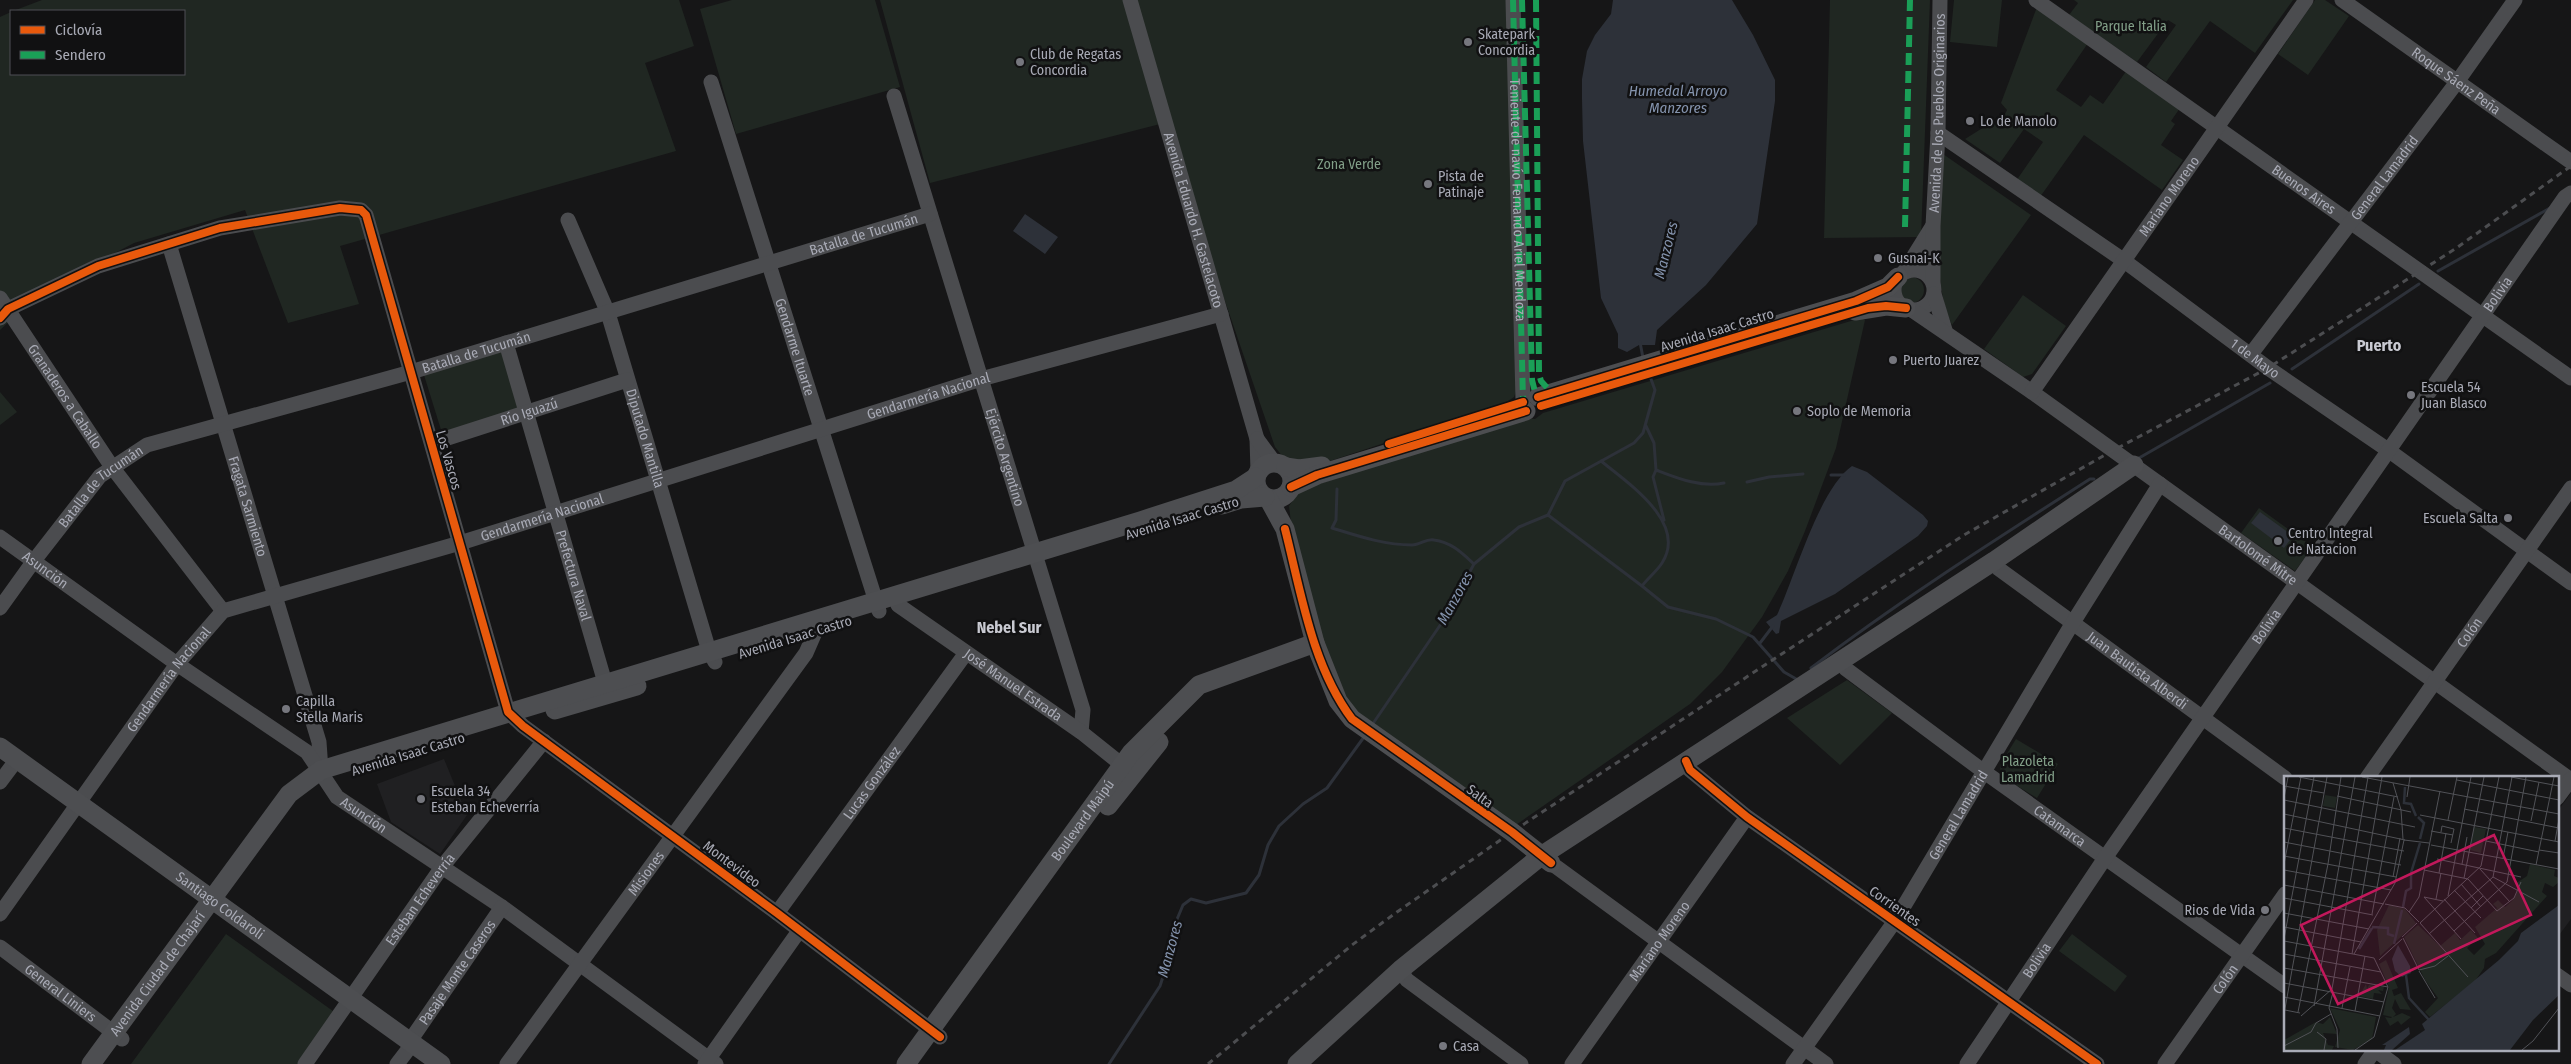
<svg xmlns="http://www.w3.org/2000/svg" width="2571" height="1064" viewBox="0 0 2571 1064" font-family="'Fira Sans Condensed',sans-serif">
<rect width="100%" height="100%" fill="#161617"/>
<!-- built -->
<path fill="#202022" d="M444,759L467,815L440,854L391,822L377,784Z
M2571,793V919L2557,938V812Z"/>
<!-- green -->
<path fill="#202722" d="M42,0H679L694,46L645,63L676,151L340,246L359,304L288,323L245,210L134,243L42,291L0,330V17L11,12V74H184V11H13Z
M732,0H875L900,87L736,134L700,9Z
M880,0H1507L1518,386L1514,397L1505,403L1318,465L1287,462L1275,447L1164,123L930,183Z
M1830,0H1930L1921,237L1824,238Z
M1954,0H2002L1997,47L1950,42Z
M2074,0H2293L2255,53L2210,21L2166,82L2146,67L2176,25L2168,20L2137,62L2069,15L2078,3Z
M2315,0H2325L2349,16L2308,75L2278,54Z
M2037,7L2088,43L2056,90L2081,107L2090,95L2103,104L2127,70L2180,108L2171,121L2175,124L2161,145L2183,160L2162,190L2084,135L2040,197L2016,181L2043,142L2024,129L2000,163L1965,139L2005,114L2007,110L2001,103Z
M1943,154L2031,215L1952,325C1930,281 1941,204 1943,154Z
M1898 290a13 13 0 1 1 26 0a13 13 0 1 1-26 0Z
M2023,295L2066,326L2032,374L2023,377L1984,349Z
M1861,318L1865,320L1836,448L1805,531L1788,571L1762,617L1722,672L1690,704L1513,827L1351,707C1321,666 1304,574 1291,523L1289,506L1300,490L1524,418L1535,419L1543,413Z
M502,351L521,408L442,433L424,375Z
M0,392L17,412L0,425Z
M2259,508L2313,547L2295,571L2241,533Z
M1847,680L1892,713L1840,765L1787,718Z
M2016,739L2058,764L2037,798L2001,776L2000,765Z
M226,934L344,1019L311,1064H131Z
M2072,934L2127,976L2115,992L2059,951Z"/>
<!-- water -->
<path fill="#2d3139" d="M1613,0H1732L1753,35L1775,80V101L1757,224L1706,285L1657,330L1655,345H1639L1627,352L1618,348V334L1601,298L1583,141L1582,99V79L1587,51L1595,35L1611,14Z
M1025,214L1058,237L1045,254L1013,231Z
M1852,466L1867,472L1923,515L1928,521L1927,526L1918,536L1835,594L1781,621L1779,633L1776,634L1766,622L1777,615C1795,577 1819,489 1852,466Z
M2260,512L2293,536L2284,548L2251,523Z"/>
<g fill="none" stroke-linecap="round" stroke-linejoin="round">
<!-- stream -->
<path stroke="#2d3139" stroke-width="3" d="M2438,271L2550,208
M1640,342L1643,358
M2292,369L2419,284
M1646,426L1654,443L1656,470C1677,478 1701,488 1724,483
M2139,458L2270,383
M1601,461C1628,483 1688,523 1662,563C1657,571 1648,578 1642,586L1668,607L1716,619L1753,637L1784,672L1798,680
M1656,470L1653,477L1664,520
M1831,475H1844
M1747,482L1769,477L1803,474
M1337,489L1336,520L1332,528C1358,536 1384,545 1412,545C1420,545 1427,538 1434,540C1451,542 1462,553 1474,564
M1548,515L1642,586
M1760,643L1773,626
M1811,668C1900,600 1995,540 2090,479H2094
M1372,725L1443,621L1474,564L1519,527L1548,515L1565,481L1634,443L1643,433L1655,390L1648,371
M1109,1064L1160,986L1178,930L1175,924L1183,905L1191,899L1206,903L1246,893L1259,875L1268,845L1279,826L1303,804L1327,788L1364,737"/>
<!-- minor -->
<g stroke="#4b4c4f" stroke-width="15">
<path id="s1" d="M1130,0L1257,439L1258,471"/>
<path d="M1513,0L1523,400"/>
<path id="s2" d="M2036,0L2571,378"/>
<path id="s3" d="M2342,0L2571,162"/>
<path id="s4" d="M711,82L879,611"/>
<path id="s5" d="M894,96L1083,710L1081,732"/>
<path id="s6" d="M1938,133L2123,260L2268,368L2388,450L2571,583"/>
<path id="s7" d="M568,220L608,313L709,651L715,662"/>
<path id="s8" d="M169,244L319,742L321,770"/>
<circle cx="1914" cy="290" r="20"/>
<path d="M1904,272L1932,227"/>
<path id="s9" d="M1933,282V226L1938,133L1940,0"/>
<path d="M1934,294L1945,330"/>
<path id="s10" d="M0,298L112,467L223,611"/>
<path id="s11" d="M1912,310L2032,392L2571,780"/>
<path d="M0,318L8,309L98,266L220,228L340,208L361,210L366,215L508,712L523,726L777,913L940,1037"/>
<path id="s12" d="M506,343L608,693"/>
<path id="s13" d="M2251,354L2457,82L2515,0"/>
<path id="s14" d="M2032,392L2306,0"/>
<path d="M1257,439L1274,462"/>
<path id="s15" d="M432,443L627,380"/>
<path id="s16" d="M0,537L177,664L307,752L337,797L502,907L716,1064"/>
<path id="s17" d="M1994,561L1999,569L2285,778"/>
<path id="s18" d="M894,596L898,605L1081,732L1131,772"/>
<path id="s19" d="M0,608L33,562L100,476L147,445L411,372L930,214"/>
<path id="s20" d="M1840,660L1846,669L1983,771L2285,986"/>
<path d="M1686,761L1690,770L1747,817L2097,1064"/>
<path id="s21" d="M2367,778L2571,488"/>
<path d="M0,782L12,766"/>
<path d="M2557,798L2571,779"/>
<path d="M1551,863L1826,1064"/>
<path id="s22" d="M777,913L966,653"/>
<path id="s23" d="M0,914L177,664L223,611L460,543L981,379L1221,314"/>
<path id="s24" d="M0,947L122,1039"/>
<path d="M1400,970L1407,980L1521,1064"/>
<path d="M2557,975L2571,985"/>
<path d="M2375,1050L2394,1064"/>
<path id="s25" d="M305,1064L442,867L544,741"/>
<path id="s26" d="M397,1064L407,1051L412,1038L502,907"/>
<path id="s27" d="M507,1064L806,653L816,630"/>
<path d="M705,1064L799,931"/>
<path id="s28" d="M1572,1064L1747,817"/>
<path id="s29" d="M1793,1064L1895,921L2072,624L2160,484"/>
<path id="s30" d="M1967,1064L2105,858L2565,197L2571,193"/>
<path id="s31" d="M2165,1064L2285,894"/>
<path d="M2365,1064L2375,1050"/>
</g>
<!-- major -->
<g stroke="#4d4e51" stroke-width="19">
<path d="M1855,311L1886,306L1906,308"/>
<path d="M1538,397L1856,301L1888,287L1898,277"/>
<circle cx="1274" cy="481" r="18"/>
<path d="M1286,467L1299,469L1322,466"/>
<path d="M1291,487L1317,475L1526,411"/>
<path d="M1268,498L1285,529L1315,643L1338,701L1352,719L1512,832L1551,863"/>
<path d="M1222,505L1241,499L1265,497"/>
<path d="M555,710L637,686"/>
<path id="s32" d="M0,747L441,1064"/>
<path d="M1108,806L1159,742"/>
<path id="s33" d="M91,1064L289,794L321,770L1140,521L1236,490L1256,477"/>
<path id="s34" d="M906,1064L1131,753L1199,685L1315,643"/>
<path d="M1297,1064L1400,970L1541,856L1994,561L2134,465"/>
</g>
<!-- rail -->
<path stroke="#4c4d50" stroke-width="3" stroke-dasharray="6 5" stroke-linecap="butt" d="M1208,1064L1352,945L1397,912L1512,832L1780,655L1964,535L2112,451L2268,368L2455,249L2571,166"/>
<!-- quiet -->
<g stroke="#1a9f57" stroke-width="6" stroke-dasharray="12 6" stroke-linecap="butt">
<path id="s35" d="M1513,0L1523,400"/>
<path d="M1522,0L1532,380L1536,396"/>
<path d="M1536,0L1539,374L1541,381L1552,393"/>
<path d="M1905,227L1910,0"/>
</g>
<defs>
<path id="cycleway" d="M0,318L8,309L98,266L220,228L340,208L361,210L366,215L508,712L523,726L777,913L940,1037
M1538,397L1856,301L1888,287L1898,277
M1541,406L1868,308L1886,306L1906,308
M1389,444L1523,402
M1291,487L1317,475L1526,411
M1285,529C1301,592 1312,666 1352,719L1512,832L1551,863
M1686,761L1690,770L1747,817L2097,1064"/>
</defs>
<!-- cycleway casing -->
<use href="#cycleway" stroke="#111112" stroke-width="11"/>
<!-- cycleway -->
<use href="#cycleway" stroke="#e8590c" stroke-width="8"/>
</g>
<!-- markers -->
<g fill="#76777e" stroke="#111112" stroke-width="2">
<circle cx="1468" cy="42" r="5"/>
<circle cx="1020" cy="62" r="5"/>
<circle cx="1970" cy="121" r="5"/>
<circle cx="1428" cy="184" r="5"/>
<circle cx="1878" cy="258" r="5"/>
<circle cx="1893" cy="360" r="5"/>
<circle cx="2411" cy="395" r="5"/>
<circle cx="1797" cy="411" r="5"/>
<circle cx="2508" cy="518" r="5"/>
<circle cx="2278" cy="541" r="5"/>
<circle cx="286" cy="709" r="5"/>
<circle cx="421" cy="799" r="5"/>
<circle cx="2265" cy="910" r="5"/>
<circle cx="1443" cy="1046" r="5"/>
</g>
<g text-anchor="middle" stroke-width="5" stroke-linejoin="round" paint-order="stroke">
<!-- park labels -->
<g font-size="14" fill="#829f88" stroke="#111112">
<text x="2131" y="31">Parque Italia</text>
<text x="1349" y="169">Zona Verde</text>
<text x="2028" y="766">Plazoleta<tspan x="2028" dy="16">Lamadrid</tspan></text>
</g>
<!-- poi labels -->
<g font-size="14" fill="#a9abb6" stroke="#111112" text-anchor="start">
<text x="1478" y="39">Skatepark<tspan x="1478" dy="16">Concordia</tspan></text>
<text x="1030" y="59">Club de Regatas<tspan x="1030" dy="16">Concordia</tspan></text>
<text x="1980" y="126">Lo de Manolo</text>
<text x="1438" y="181">Pista de<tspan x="1438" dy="16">Patinaje</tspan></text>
<text x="1888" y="263">Gusnai-K</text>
<text x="1903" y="365">Puerto Juarez</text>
<text x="2421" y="392">Escuela 54<tspan x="2421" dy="16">Juan Blasco</tspan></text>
<text x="1807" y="416">Soplo de Memoria</text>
<text x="2498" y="523" text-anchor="end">Escuela Salta</text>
<text x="2288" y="538">Centro Integral<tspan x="2288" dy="16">de Natacion</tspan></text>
<text x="296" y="706">Capilla<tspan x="296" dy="16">Stella Maris</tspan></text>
<text x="431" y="796">Escuela 34<tspan x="431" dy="16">Esteban Echeverría</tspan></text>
<text x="2255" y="915" text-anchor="end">Rios de Vida</text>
<text x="1453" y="1051">Casa</text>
</g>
<!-- street labels -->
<g font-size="14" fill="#a9abb6" stroke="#111112">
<text dy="5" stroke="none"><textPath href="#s3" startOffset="140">Roque Sáenz Peña</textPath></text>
<text dy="5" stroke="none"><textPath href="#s9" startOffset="169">Avenida de los Pueblos Originarios</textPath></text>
<text dy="5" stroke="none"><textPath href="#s13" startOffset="221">General Lamadrid</textPath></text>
<text dy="5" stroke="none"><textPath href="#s2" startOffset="328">Buenos Aires</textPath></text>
<text dy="5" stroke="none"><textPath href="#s14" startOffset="239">Mariano Moreno</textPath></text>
<text dy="5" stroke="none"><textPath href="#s35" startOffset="200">Teniente de navío Fernando Ariel Mendoza</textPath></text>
<text dy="5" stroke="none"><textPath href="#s1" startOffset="229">Avenida Eduardo H. Gastelacoto</textPath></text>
<text dy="5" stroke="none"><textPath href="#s19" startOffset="969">Batalla de Tucumán</textPath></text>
<text dy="5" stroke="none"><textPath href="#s30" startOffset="935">Bolivia</textPath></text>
<text transform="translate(1717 330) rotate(-17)" y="5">Avenida Isaac Castro</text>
<text dy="5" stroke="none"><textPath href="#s4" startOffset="278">Gendarme Ituarte</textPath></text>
<text dy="5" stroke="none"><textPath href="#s19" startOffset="564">Batalla de Tucumán</textPath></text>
<text dy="5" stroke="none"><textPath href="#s6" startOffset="389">1 de Mayo</textPath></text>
<text dy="5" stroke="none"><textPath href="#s10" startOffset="118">Granaderos a Caballo</textPath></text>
<text dy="5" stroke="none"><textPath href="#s23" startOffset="1114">Gendarmería Nacional</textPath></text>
<text dy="5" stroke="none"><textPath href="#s15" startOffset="102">Río Iguazú</textPath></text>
<text dy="5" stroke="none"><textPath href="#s7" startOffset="232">Diputado Mantilla</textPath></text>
<text dy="5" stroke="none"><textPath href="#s5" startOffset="378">Ejército Argentino</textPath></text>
<text transform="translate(449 460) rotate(74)" y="5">Los Vascos</text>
<text dy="5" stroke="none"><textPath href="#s19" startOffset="159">Batalla de Tucumán</textPath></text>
<text dy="5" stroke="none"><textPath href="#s8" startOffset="274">Fragata Sarmiento</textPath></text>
<text dy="5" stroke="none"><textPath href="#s23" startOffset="709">Gendarmería Nacional</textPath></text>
<text transform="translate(1182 518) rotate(-17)" y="5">Avenida Isaac Castro</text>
<text dy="5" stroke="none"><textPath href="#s11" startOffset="424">Bartolomé Mitre</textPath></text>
<text dy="5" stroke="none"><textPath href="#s16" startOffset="56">Asunción</textPath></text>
<text dy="5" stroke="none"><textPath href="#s12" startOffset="242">Prefectura Naval</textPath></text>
<text dy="5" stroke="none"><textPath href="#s30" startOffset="530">Bolivia</textPath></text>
<text dy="5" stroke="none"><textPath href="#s21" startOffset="178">Colón</textPath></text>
<text transform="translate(795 637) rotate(-17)" y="5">Avenida Isaac Castro</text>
<text dy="5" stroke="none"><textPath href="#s17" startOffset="181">Juan Bautista Alberdi</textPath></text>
<text dy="5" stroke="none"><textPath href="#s23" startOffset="289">Gendarmería Nacional</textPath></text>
<text dy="5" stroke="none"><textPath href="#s18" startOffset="150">José Manuel Estrada</textPath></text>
<text transform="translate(408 754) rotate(-17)" y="5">Avenida Isaac Castro</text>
<text dy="5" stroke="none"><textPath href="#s22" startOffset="161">Lucas González</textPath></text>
<text transform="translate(1480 796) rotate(36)" y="5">Salta</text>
<text dy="5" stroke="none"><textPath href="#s16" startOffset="461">Asunción</textPath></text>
<text dy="5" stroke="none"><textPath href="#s29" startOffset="299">General Lamadrid</textPath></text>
<text dy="5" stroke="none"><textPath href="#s34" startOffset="301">Boulevard Maipú</textPath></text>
<text dy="5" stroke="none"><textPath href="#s20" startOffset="276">Catamarca</textPath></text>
<text transform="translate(732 864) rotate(37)" y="5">Montevideo</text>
<text dy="5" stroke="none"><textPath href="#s27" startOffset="236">Misiones</textPath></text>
<text dy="5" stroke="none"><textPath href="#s25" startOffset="201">Esteban Echeverría</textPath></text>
<text dy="5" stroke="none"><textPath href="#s32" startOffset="271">Santiago Coldaroli</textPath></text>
<text transform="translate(1895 906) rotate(35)" y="5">Corrientes</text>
<text dy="5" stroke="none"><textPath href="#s28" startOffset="151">Mariano Moreno</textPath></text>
<text dy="5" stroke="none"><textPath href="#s30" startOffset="125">Bolivia</textPath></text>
<text dy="5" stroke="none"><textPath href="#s26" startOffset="110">Pasaje Monte Caseros</textPath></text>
<text dy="5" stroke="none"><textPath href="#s33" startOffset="112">Avenida Ciudad de Chajarí</textPath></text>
<text dy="5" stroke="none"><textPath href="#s31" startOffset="104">Colón</textPath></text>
<text dy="5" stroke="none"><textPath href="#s24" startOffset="76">General Liniers</textPath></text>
</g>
<!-- water labels -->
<g font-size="15" font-style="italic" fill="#8493ad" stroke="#111112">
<text x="1678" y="96">Humedal Arroyo<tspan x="1678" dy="17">Manzores</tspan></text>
<text transform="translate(1666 250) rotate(-76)" y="5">Manzores</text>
<text transform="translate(1455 598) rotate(-61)" y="5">Manzores</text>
<text transform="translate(1170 949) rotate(-75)" y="5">Manzores</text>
</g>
<!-- quarter labels -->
<g font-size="16" font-weight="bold" fill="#c9cad2" stroke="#111112">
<text x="2379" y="351">Puerto</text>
<text x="1009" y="633">Nebel Sur</text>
</g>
</g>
<!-- overview -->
<g transform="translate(2284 776)">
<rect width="275" height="275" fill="#161617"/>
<path d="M41,19L53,21L51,32L39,30ZM190,51L202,53L197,77L186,74ZM246,88L271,94L270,100L275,102V106L269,111L261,107L258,116L263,120L212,177L201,183L200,192L191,205L146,241L141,236L154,222L141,204L120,161L134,149L156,170L171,157L176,164L187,154L194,162L183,172L190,179L201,168L191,151L213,132L209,128L214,124L221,131L228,125L236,111L231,108L243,100ZM105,129L121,133L132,147L96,180L93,154ZM102,184L114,212L108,214L110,220L117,217L127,234L116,233L111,223L108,232L112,238L109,241L118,237L127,241L117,249L114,245L106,250L101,241L107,242L108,241L99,239L105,211L95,188ZM82,208L83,213L85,209L100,211L99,215L94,214L98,218L90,217L89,223L75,220ZM46,232L92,241L88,263L69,274L51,271L56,254ZM46,241L53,258L39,257L44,269L50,270L48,274H0V264L32,246L39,248Z" fill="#202722"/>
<path d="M275,129V219L249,244L226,274H111L141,254L138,248L215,184L234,165L237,157ZM114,169L126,190L127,197L118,201L111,195L108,183ZM125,251L126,258L108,274H100L102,269H98Z" fill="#2d3139"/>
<path fill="none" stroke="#2d3139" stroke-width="2.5" d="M121,11L120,27L127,28L132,40M134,41L140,47L136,63M119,131L122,115L127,112V97L136,67M88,151L104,152V158L110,160M110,168L118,134M75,173L88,152M122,199L125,222L145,244"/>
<path fill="none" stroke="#515257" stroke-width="1" d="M15,1L114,21M78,1L275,38M227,1L275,10M173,4L275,24M109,7L117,34L119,63M0,10L40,17M53,20L127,36M123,21L126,1M0,22L4,1M0,24L131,51M180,33L275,52M0,38L121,64M136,39L275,66M164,44L173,1M247,45L255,6M0,52L120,75M147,55L169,59M157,56L158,50L170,53L167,67M202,65L255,76M271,65L275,43M0,66L117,89M147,69L275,93M255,74L275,77M0,80L112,101M219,82L224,56M153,83L237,101M0,88L17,1M178,88L183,61M252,89L270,1M196,93L226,126M0,94L107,114M140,94L184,103L213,135L230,122L237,106M155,97L162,57M109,101L116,62M209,101L255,126M180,102L200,1M177,108L197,131M0,109L100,128M170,114L197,142M164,120L187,1M140,121L177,163M140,121L159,125M0,122L89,139M152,123L157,97M160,123L191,157M101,128L121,132L135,146M187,132L199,120M125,136L135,121L156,15M0,137L85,153M88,138L110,21M136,147L184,201M136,147L197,90L215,1M0,151L77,166M170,155L223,106L242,1M145,158L209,101L228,1M118,161L133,147M119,162L135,194M0,163L30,1M0,165L90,182M0,178L97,196M68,178L98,1M70,178L111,107L120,64L145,67M95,184L118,163M0,192L104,211M135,194L151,190L164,180M135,195L151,222M0,207L100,226M49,216L45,232L53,253L54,272M0,221L96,240M30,230L71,1M58,232L66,191M1,234L16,237M71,235L81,180M14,236L44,88L57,1M0,238L43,1M17,240L48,213L84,1M33,256L42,263L40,274M0,270L27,256L32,247L47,238M71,274L90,261L104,211L90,182M238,274L249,265L275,232"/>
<path fill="#c2185b" fill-opacity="0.15" stroke="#c2185b" stroke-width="2.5" d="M210,59L247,139L54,228L17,149Z"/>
<rect width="275" height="275" fill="none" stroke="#a9abb6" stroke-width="2.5"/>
</g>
<!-- legend -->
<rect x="10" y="10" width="175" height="65" fill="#111112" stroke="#4e4f54"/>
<rect x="20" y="26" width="25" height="8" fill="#e8590c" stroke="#4e4f54"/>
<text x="55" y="35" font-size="15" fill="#a9abb6">Ciclovía</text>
<rect x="20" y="51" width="25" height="8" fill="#1a9f57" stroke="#4e4f54"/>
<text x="55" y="60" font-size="15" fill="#a9abb6">Sendero</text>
</svg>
